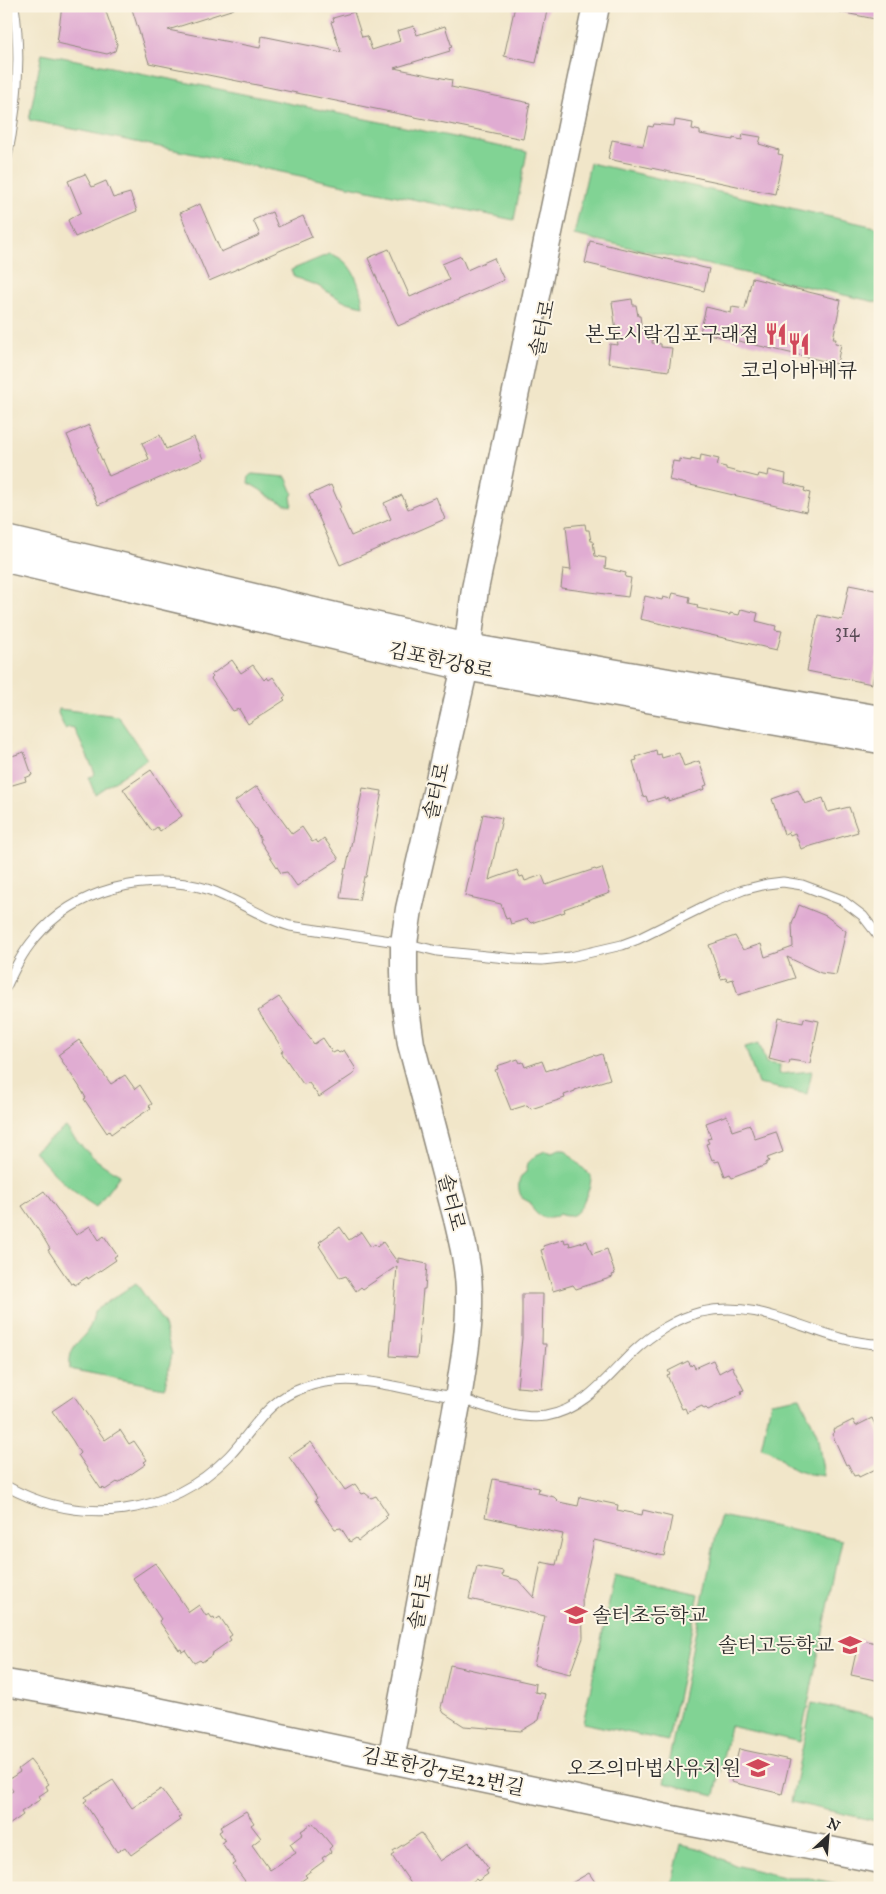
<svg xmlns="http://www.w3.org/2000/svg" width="886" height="1894" viewBox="0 0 886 1894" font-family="'IM FELL Great Primer','Noto Serif KR',serif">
<rect width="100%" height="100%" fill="#fcf5e5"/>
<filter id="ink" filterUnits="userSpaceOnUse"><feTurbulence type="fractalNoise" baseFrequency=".02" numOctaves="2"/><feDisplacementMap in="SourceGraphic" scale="10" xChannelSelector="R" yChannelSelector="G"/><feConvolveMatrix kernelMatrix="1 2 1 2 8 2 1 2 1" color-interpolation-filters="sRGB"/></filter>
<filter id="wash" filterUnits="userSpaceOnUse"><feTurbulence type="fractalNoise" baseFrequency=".0096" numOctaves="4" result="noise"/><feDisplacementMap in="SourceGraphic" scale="20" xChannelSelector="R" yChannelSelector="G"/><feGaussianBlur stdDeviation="1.12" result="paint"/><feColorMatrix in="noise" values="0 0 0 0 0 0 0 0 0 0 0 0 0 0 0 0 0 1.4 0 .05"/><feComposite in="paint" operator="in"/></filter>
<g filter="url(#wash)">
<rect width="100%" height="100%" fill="#f1e6c9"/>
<!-- green -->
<path fill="#81d394" stroke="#567f60" d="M42,53L527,152L514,220L29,120Z
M590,163L880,228V303L574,235Z
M329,254C352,258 361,286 363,306L343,301L318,286L294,277L291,270Z
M252,474L286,477L293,493L291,497L292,503L291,506C275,502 263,490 248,483L249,476Z
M59,709L118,716L147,759L95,794L88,777L93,776L95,773L74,728L69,727L65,729L58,713Z
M759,1043L766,1063L780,1065L779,1074L812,1071L807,1094L758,1084L745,1047Z
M66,1127C81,1148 97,1163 120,1175L96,1207C72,1192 52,1173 34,1151Z
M559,1150H565L591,1176C591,1184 589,1189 586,1196C581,1208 576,1221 559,1214C550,1223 532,1216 531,1203L522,1198C517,1189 517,1178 526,1172L528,1163L536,1155L545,1151L552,1153Z
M136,1283L163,1322L172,1354L165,1386L164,1388L70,1369C67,1337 91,1343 94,1311Z
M800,1397L817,1434L824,1476C812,1474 800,1474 790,1467C779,1459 774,1451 761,1448L771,1402Z
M720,1516L842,1540L800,1742L730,1726L715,1795L664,1783Z
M615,1575L699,1594L668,1741L583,1723Z
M812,1703L880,1718V1822L791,1802Z
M681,1844L701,1849L735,1865L787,1878H809L859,1888H671Z"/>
<g id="blocks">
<!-- building -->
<path fill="#e0acd2" d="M62,6H104L117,44L115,51L107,54L57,43Z
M131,6H234V9L168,30L260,48L262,36L341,52L331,22L334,21L333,18L354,12L362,37L367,36L372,50L400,41L397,31L414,26L417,35L445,26L452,47L449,48L450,51L394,68L452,80L451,87L530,103L523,139L149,63Z
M515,6H548L536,63L504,56Z
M841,6H880V20L840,12Z
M675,120L693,123L692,129L700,131V134L733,140V138L742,140L743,134L761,137L759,144L779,150L778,154L783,155L775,194L608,159L612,140L643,146L648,126L653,127L654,124L674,126Z
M85,174L92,187L106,181L113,198L130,193L137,211L75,237L68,220L81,212L68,181Z
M200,204L221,252L260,235L253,220L272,212L278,227L303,216L312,237L209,281L180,213Z
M590,241L709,269L704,291L585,263Z
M389,249L410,297L449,280L442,264L461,256L467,270L494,258L504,280L398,326L368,258Z
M752,278L841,300L833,339H836L835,343L841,344L837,364L700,332L706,307L731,313L732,307L745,309Z
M632,299L633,305H636L638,316H640L642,331L653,333L652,343L661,344V347L672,348L669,371L608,363L610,344L618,345L612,302Z
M89,425L99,448L97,449L109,476L149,459L142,443L160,435L166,449L194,437L203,459L98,505L67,435Z
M701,455L719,459L717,465L726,467V469L758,477L759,474L768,476L769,470L786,474L785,483L805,488L804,491L810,493L806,512L669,480L673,461L679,462V459L691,461V459L700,461Z
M331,485L341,508L339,509L351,536L391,519L384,503L402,495L408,509L436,497L445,519L340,565L309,495Z
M585,524L586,530H589L591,541H593L595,556L606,558L605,568L626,573L625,577L631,578L628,597L561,588L563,569L571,570L566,526Z
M849,585L880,591V643L872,684L807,671L818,615L842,620Z
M673,593L690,597L689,603L698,605L697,608L730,615V613L739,615L741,609L758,613L756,621L776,626L775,630L782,631L777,650L640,619L645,596L662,600L663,597L671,599Z
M232,660L241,673L253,665L264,680L267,677L269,680L273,677L286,696L283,698L285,700L248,724L239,709L233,711L211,679L213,677L211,675Z
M656,750L657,755L661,754L662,758L679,753L684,766L699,761L707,785L704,786L705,789L668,801V798L665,799L664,797L648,802L646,796L643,797L633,761L637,760L636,757Z
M24,752L32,775L25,778L26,781L9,786L6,778V758Z
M151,770L182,816L160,831L157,827L152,831L123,789Z
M257,786L292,834L302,827L312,842L316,840L318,843L324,838L339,859L297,886L287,872L281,873L260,841L261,840L256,831H257L235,801Z
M363,788L382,791L366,877H364L359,900L340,898L345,868L346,869Z
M798,790L805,804L823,798L828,812L849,807L858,832L801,849L795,833L790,835L789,832L784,834L772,799Z
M483,814L502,818L489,880L517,870L520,877L523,876L525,881L542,875L546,885L595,869L596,870L602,868L610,893L575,905L564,909L565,912L531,923L527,919L511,924L509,918L506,919L501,904L465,896Z
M799,905L826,916L846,931L836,975L821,973L787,957L795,978L738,995L733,979L727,981L726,978L721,979L709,945L735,936L743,950L761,944L765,957L793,947L792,924Z
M279,997L314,1044L323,1038L333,1053L337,1051L339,1053L344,1050L356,1069L354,1071L355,1073L319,1097L309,1083L303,1084L281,1052L283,1051L278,1042L258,1011Z
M778,1018L803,1023L804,1018L819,1021L810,1063L790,1060L789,1064L769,1059Z
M79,1040L111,1084L125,1075L135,1089L140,1085L152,1104L149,1106L151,1108L123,1127L122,1126L111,1134L109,1131L107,1133L84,1099L86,1098L79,1086L58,1055Z
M602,1054L610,1079L575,1090V1091L564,1095L565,1098L531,1109L527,1105L511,1110L495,1070L498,1069L497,1066L518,1059L520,1063L523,1062L525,1067L542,1061L546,1071L595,1055L596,1056Z
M727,1115L732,1131L750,1125L755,1139L776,1132L783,1152L767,1158L769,1161L766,1163V1165L732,1178L730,1175L725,1177L719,1161L715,1162L714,1159L712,1160L706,1144L709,1143L707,1139L711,1138L706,1123Z
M44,1191L76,1235L90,1226L99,1240L104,1236L117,1255L114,1257L116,1260L88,1279L87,1277L75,1285L74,1283L71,1284L48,1250L50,1249L43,1237L22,1206Z
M340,1227L349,1240L361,1232L371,1247L375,1244L377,1247L383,1242L398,1263V1258L427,1264L425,1289H423L417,1358L390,1356L397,1266L363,1289L361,1287L356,1291L346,1276L340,1278L319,1246L321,1244L319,1242Z
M564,1239L565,1243L569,1242L570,1246L587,1241L592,1254L607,1249L615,1274L612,1275L613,1277L576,1289L573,1285L553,1291L541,1250L544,1249L543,1246Z
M522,1294H543L542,1344H546L542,1389L517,1387L522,1338Z
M713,1360L719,1373L732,1366L744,1390L741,1391L742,1394L708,1410L706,1408L704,1409L702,1406L687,1413L685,1408L682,1409L677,1398L667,1375L670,1374L668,1371L688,1361L691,1366L693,1364L695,1368Z
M74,1396L105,1440L120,1430L129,1444L134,1441L147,1460L144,1462L146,1464L118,1483L117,1482L105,1490L103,1487L101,1489L78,1455L80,1453L73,1441L52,1411Z
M872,1418L880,1435V1467L859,1477L858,1475L854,1476L848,1464L846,1465L832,1434L834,1433L833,1430L853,1420L856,1426Z
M311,1442L345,1490L355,1484L362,1494L365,1493L371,1498L376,1496L388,1514L385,1516L387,1518L358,1541L356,1538L350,1542L341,1528L335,1529L315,1500L317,1498L310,1487L289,1457Z
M493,1479L539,1488L538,1493L554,1497L559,1502L578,1506L580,1497L618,1505L617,1510L642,1515L643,1510L672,1517L664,1556L594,1540L582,1596L583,1638L570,1674L534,1665L545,1616L469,1599L477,1566L503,1571L502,1576L518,1580L534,1598L541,1562L556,1565L563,1534L485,1517Z
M155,1563L189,1612L199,1605L206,1616L209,1614L212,1618L214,1617L215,1620L220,1617L232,1635L229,1637L231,1640L211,1654L212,1655L202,1662L200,1660L194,1663L185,1650L182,1652L181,1649L179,1650L159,1621L161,1619L133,1578Z
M859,1639L880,1644V1681L851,1675Z
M450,1665L536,1684L535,1692L545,1694L539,1720L521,1731L464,1726L444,1713L441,1708Z
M739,1749L790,1760L782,1794L731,1782Z
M30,1760L49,1784L46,1786L48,1790L39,1796L41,1799L21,1812L23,1815L6,1827V1795L13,1791L6,1781L20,1772L18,1769Z
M113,1780L132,1808L161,1789L181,1816L178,1818L180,1820L131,1855L125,1847L117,1852L84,1802L87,1800L85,1797Z
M246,1811L254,1823L251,1825L261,1838L252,1845L270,1870L296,1853L290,1844L303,1834L301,1831L313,1823L332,1846L329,1849L331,1852L322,1858L324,1861L305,1875L307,1877L292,1888H244L245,1881L233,1865L236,1863L222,1843L225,1841L219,1832L222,1830L220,1827Z
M421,1833L440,1861L469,1842L489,1869L486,1871L488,1874L478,1881L476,1879L463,1888H414L392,1856L395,1854L393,1851Z
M589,1873L599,1888H563Z"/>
</g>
</g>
<g filter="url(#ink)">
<use href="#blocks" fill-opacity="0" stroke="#8e887a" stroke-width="1"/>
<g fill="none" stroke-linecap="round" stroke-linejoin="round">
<defs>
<path id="lane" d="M6,162C17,111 22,59 14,6
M6,987C14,970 22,953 35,938C75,889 148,871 207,889C237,899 261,918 290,926L404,943L437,951L516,959L542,960L570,957L622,945L638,939L713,902L743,890L767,884L783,882L802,885L842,900L863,916L880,938
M6,1486C81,1527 169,1517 229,1456C255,1429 265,1401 303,1388C341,1374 376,1382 413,1390C429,1393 445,1395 461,1399C487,1407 518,1420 546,1416C585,1409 608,1376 634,1351C652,1334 677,1318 701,1312C769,1297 816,1343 880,1344"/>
<path id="secondary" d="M6,539L468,647L880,719
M6,559L465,667L880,740
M6,1683L138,1707L672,1819L880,1860
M391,1760L458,1399C463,1365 470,1330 469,1295C469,1269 463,1244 457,1219L411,1044L405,1002L404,971V943L409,909L465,667L475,589L596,6"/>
</defs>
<!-- lane casing -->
<use href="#lane" stroke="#8e887a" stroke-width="11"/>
<!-- secondary casing -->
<use href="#secondary" stroke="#8e887a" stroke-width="29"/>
<!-- lane -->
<use href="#lane" stroke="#fff" stroke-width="9"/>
<!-- secondary -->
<use href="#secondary" stroke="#fff" stroke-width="26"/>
</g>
</g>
<!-- icons -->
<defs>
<symbol id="restaurant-bare" viewBox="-9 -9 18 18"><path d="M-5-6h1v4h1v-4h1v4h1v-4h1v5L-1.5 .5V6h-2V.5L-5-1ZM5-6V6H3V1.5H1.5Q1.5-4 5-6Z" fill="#d1495b" stroke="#fcf5e5" stroke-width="2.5" paint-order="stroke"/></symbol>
<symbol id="school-bare" viewBox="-9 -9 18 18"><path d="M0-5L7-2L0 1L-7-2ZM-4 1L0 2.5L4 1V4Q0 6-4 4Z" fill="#d1495b" stroke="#fcf5e5" stroke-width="2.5" paint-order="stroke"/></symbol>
</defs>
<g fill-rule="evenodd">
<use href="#restaurant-bare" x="760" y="318" width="32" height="32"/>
<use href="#restaurant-bare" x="783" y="328" width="32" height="32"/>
<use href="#school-bare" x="560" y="1599" width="32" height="32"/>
<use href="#school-bare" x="834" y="1629" width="32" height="32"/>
<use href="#school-bare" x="742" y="1752" width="32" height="32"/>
</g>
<g text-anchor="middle" stroke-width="4" stroke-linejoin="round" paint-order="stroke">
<!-- number labels -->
<g font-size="18" fill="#584b55">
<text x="847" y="637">314</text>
</g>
<!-- street labels -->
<g font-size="20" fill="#2b2b2b" stroke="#fcf5e5">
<text transform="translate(542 328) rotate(-78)" y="7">솔터로</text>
<text transform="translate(441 660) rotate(12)" y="7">김포한강8로</text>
<text transform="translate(436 791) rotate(-77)" y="7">솔터로</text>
<text transform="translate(452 1202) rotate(76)" y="7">솔터로</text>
<text transform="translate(420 1601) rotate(-80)" y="7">솔터로</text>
<text transform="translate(443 1771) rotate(12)" y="7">김포한강7로22번길</text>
</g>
<!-- poi labels -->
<g font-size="20" fill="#2b2b2b" stroke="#fcf5e5" text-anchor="end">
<text x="759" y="341">본도시락김포구래점</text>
<text x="799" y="377" text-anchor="middle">코리아바베큐</text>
<text x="592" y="1622" text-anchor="start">솔터초등학교</text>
<text x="834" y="1652">솔터고등학교</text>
<text x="741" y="1775">오즈의마법사유치원</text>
</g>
</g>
<!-- margin -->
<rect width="886" height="1894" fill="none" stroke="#fcf5e5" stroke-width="25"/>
<!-- north arrow -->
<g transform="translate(828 1836) rotate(26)" stroke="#fcf5e5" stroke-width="4" paint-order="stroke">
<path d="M0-4L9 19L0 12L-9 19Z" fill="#2b2b2b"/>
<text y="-8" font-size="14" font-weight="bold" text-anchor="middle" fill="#2b2b2b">N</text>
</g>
</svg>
